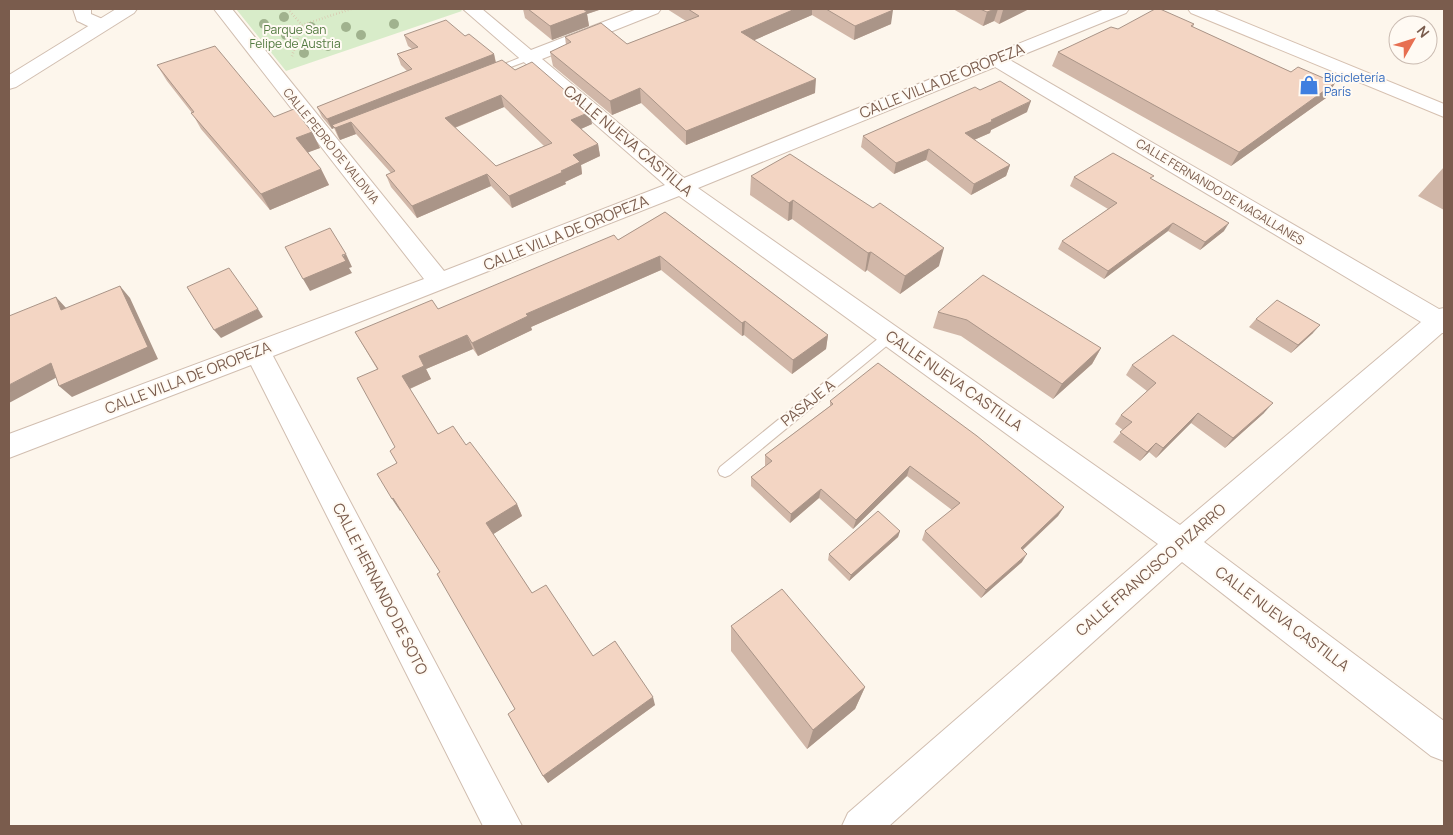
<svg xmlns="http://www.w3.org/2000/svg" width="1453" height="835" viewBox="0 0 1453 835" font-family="Manrope,sans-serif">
<rect width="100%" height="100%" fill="#fdf6ec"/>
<!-- green -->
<path fill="#d8ecc9" d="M236,9H460L462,11L286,71Z"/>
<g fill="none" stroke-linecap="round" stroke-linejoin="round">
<defs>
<path id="service" d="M529,54L534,57L532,59L495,73L492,74L487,71Z
M890,331L895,333L896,336L895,339L730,475L725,477L720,475L718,471L720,467L885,333Z"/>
<path id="minor" d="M73,9H91V14L107,21L110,25L107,29C96,32 87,25 77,21Z
M214,9H232L444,271L665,185L463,9H482L531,50L637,9H661L658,13L542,59L684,178L1105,9H1129L1126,13L1010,60L1439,309L1444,308V333H1442L1204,542L1444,721V761L1431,756L1182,562L889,826H842L848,813L1158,544L679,196L273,356L522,826H483L251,365L9,458V434L424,279ZM995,67L1421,322L1180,525L698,188Z"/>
<path id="tertiary" d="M116,9H137L134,13L16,87L9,89V75Z"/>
<path id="secondary" d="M1188,9H1212L1444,104V117L1191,13Z"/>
</defs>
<!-- service casing -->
<use href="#service" stroke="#d1beb0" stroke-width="2"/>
<!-- minor casing -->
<use href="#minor" stroke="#d1beb0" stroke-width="2"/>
<!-- tertiary casing -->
<use href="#tertiary" stroke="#d1beb0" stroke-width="2"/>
<!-- secondary casing -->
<use href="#secondary" stroke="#d6c0b0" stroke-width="2"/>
<!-- path -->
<path stroke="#d9b8a5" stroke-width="2.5" stroke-dasharray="0.5 2.5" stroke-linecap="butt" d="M288,9L302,25
M302,25L351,9
M292,56L302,25"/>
<!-- service -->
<use href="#service" fill="#fff" fill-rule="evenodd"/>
<!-- minor -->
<use href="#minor" fill="#fff" fill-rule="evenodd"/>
<!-- tertiary -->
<use href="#tertiary" fill="#fff" fill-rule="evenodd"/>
<!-- secondary -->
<use href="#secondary" fill="#fff" fill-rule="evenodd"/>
</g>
<!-- trees -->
<g fill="#a0b28e">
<circle cx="284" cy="17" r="5"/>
<circle cx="264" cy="24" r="5"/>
<circle cx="394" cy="24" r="5"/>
<circle cx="311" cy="27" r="5"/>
<circle cx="346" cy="27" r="5"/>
<circle cx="286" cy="35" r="5"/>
<circle cx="361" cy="35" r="5"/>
<circle cx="328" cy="46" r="5"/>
<circle cx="304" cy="53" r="5"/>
</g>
<!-- wall -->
<path fill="#d1b7a8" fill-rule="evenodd" d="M523,9H602L587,14L589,26L552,40L525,18Z
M667,9H891V24L854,40L812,15L754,40L815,93L686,145L641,103L612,115L553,66L550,52L566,45L565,37L627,44L686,21Z
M953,9H1029L999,24L994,21L983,26Z
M1194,24L1193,27L1291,72L1335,83L1326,98L1231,166L1052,66L1058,52L1118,29Z
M404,35L465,36L494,54L496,62L515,70L592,124L581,129L598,144L600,156L581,165L582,174L565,182L566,184L512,208L491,186L417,218L391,187L386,175L391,173L356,134L340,140L338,137L334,128L332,129L322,117L317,107L407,71L401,65L397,54L412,49L408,46ZM504,107L544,146L496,166L455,128Z
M157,65L274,117L312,132L320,148L308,152L321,169L329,185L270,210L201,129L192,113L167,81Z
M980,90L1027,112L991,130L990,133L974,140L1010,165L1006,176L971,195L926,160L894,174L861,147L863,136Z
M1444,167V210L1418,196Z
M751,176L939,266L900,294L867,270L865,272L792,219L788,221L750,195Z
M1074,177L1152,179L1224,231L1200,250L1168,231L1104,279L1058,249L1062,241L1108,209L1070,186Z
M665,212L828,335L826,349L792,374L744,335L742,336L661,270L531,327L532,330L478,356L473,349L426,369L431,379L410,389L438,434L466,445L517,504L522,516L493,534L532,593L593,656L655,705L548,783L543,776L515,709L440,572L401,510L400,511L395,447L377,369L355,332L438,309L618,240Z
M938,312L1101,348L1092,364L1053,399L961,336L933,328Z
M1256,319L1313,333L1291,353L1249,327Z
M1132,365L1264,413L1225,448L1191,423L1156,458L1149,452L1140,461L1113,442L1123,430L1115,424L1121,415L1147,391L1126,375Z
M830,401L1064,507L1058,516L1023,550L1022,562L981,598L922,540L925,531L952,510L907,476L853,529L819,498L790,523L751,486V477L765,466V455L830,406Z
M900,531L898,537L849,581L828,560L829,554Z
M731,626L865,687L855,709L807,749L731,651Z"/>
<!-- shaded-wall -->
<path fill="#aa9588" d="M577,9H602L587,14L589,26L552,40L550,26Z
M795,9H812V15L741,46V32Z
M995,9H998L994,21L983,26L987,12Z
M1005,9H1029L999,24L1003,10Z
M893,10L891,24L854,40L855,26Z
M494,54L496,65L351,122L356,134L340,140L335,128L332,125L334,128L332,129L327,119Z
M816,79L815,93L686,145V131Z
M1335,83L1326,98L1231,166L1239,152Z
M640,88L641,103L612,115L610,101Z
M501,95L504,107L449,130L445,118Z
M1031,101L1027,112L991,130L990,133L962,145L965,133L991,120Z
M590,112L592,124L574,132L571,120Z
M312,132L320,148L304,154L296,138Z
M598,144L600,156L581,165L582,174L565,182L566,184L512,208L509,196L561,171L573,155Z
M929,149L926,160L894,174L896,163Z
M1010,165L1006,176L971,195L974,184Z
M321,169L329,185L270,210L261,194Z
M487,174L491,186L417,218L412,206Z
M793,200L792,219L788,221L789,203Z
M1173,223L1168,231L1104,279L1108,271Z
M1229,223L1224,231L1200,250L1205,242Z
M944,248L939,266L900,294L905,276Z
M871,252L867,270L865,272L868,253Z
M346,254L352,267L349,268L352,273L310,291L303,279Z
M660,256L661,270L531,327L532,330L478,356L472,343L526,314Z
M120,286L130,298L158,359L72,397L59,386Z
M56,297L67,309L61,310Z
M258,309L263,317L221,338L214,330Z
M745,321L744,335L742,336V323Z
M1320,325L1313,333L1291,353L1298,345Z
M467,335L473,349L426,369L431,379L409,389L402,376L419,356Z
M828,335L826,349L792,374L793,360Z
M1101,348L1092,364L1053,399L1062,384Z
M51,363L63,374L9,403V385Z
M1273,403L1264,413L1225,448L1233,438Z
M1198,413L1191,423L1156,458L1163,448Z
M1156,443L1149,452L1140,461L1147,452Z
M910,466L907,476L853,529L856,520Z
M821,489L819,498L790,523L791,514Z
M393,498L401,510L400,511L392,499Z
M517,504L522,516L492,535L486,523Z
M1064,507L1058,516L1015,557L1021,548Z
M900,531L898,537L849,581L851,575Z
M1027,554L1022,562L981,598L986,590Z
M865,687L855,709L807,749L813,730Z
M653,697L655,705L548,783L543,776Z"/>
<!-- building -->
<path fill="#f3d5c3" stroke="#aa9588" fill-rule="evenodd" d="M528,9H583L587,12L550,26Z
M688,9H795L741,32L816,79L686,131L640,88L610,101L550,52L571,42L565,37L601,23L627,44L699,16Z
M826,9H891L893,10L855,26Z
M980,9H995L987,12Z
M1155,9H1160L1194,24L1191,26L1291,72L1298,67L1335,83L1239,152L1058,52L1111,27L1118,29Z
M446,20L465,36L469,34L494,54L327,119L317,107L412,69L397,54L418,47L404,35Z
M215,46L274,117L294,109L312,132L296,138L321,169L261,194L191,113L194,112L157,65Z
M502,60L515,70L532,62L590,112L571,120L598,144L573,155L580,162L561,171L563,172L509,196L487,174L412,206L386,175L395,171L351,122L335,128L332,125ZM501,95L552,143L496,166L445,118Z
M1000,81L1031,101L991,120L993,121L965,133L1010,165L974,184L929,149L896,163L863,136L975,87L980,90Z
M1113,153L1154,176L1150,178L1229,223L1205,242L1173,223L1108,271L1062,241L1117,203L1074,177Z
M790,154L873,208L880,203L944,248L905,276L871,252L868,253L793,200L789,203L751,176Z
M665,212L828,335L793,360L745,321L742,323L660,256L526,314L528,316L472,343L467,335L419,356L424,366L402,376L438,434L453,426L466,445L470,442L517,504L486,523L532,593L546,585L593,656L615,641L653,697L543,776L508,714L515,709L437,574L440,572L393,498L392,499L377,474L397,463L390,451L395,447L357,378L378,369L355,332L432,300L438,309L614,235L618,240Z
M330,228L346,254L342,255L346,261L303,279L285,247Z
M229,268L258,309L214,330L187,287Z
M983,275L1101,348L1062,384L967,320L938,312Z
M120,286L148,347L59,386L51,363L9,385V316L56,297L61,310Z
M1277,300L1320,325L1298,345L1256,319Z
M1173,335L1273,403L1233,438L1198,413L1163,448L1156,443L1147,452L1120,432L1132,422L1121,415L1156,383L1132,365Z
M878,363L977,436L1064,507L1021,548L1027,554L986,590L925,531L960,503L910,466L856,520L821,489L791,514L751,477L772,461L765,455L833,404L830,401Z
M878,511L900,531L851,575L829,554Z
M782,589L865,687L813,730L731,626Z"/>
<!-- icons -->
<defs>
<symbol id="shop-bare" viewBox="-9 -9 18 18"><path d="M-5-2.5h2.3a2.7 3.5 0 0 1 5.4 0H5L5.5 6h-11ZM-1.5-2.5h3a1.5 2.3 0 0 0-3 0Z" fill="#3f7fe0" stroke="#fffaf3" stroke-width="2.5" paint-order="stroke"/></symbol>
</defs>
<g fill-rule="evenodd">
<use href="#shop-bare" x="1295" y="71" width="28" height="28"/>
</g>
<g text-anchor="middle" stroke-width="4" stroke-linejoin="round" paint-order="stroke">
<!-- far-park labels -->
<g font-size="12" fill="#537a41" stroke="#fffaf3">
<text x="295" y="34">Parque San<tspan x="295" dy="14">Felipe de Austria</tspan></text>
</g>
<!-- far-shop labels -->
<g font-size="12" fill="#366cbe" stroke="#fffaf3" text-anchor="start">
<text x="1324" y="82">Bicicletería<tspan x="1324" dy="14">París</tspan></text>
</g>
<!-- far-street labels -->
<g font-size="12" fill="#7a5c4d" stroke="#fffaf3">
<text transform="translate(331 146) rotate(51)" y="4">CALLE PEDRO DE VALDIVIA</text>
<text transform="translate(1220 192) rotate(31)" y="4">CALLE FERNANDO DE MAGALLANES</text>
</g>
<!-- street labels -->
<g font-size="15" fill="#7a5c4d" stroke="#fffaf3">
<text transform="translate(942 81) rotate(-22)" y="5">CALLE VILLA DE OROPEZA</text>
<text transform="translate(628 141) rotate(40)" y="5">CALLE NUEVA CASTILLA</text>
<text transform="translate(566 233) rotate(-22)" y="5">CALLE VILLA DE OROPEZA</text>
<text transform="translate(188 378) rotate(-21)" y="5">CALLE VILLA DE OROPEZA</text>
<text transform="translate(954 381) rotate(35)" y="5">CALLE NUEVA CASTILLA</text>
<text transform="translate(808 403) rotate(-39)" y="5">PASAJE A</text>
<text transform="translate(1151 570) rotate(-41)" y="5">CALLE FRANCISCO PIZARRO</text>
<text transform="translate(380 589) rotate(63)" y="5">CALLE HERNANDO DE SOTO</text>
<text transform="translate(1282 619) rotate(37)" y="5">CALLE NUEVA CASTILLA</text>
</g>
</g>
<!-- border -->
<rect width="1453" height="835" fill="none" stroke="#7a5c4d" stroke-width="20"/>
<!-- north arrow -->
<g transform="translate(1413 40) rotate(51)"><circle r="24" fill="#fffaf3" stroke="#cabbb1"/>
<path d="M0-4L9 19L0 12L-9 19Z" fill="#e76f51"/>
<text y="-8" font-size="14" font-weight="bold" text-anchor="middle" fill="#7a5c4d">N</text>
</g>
</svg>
